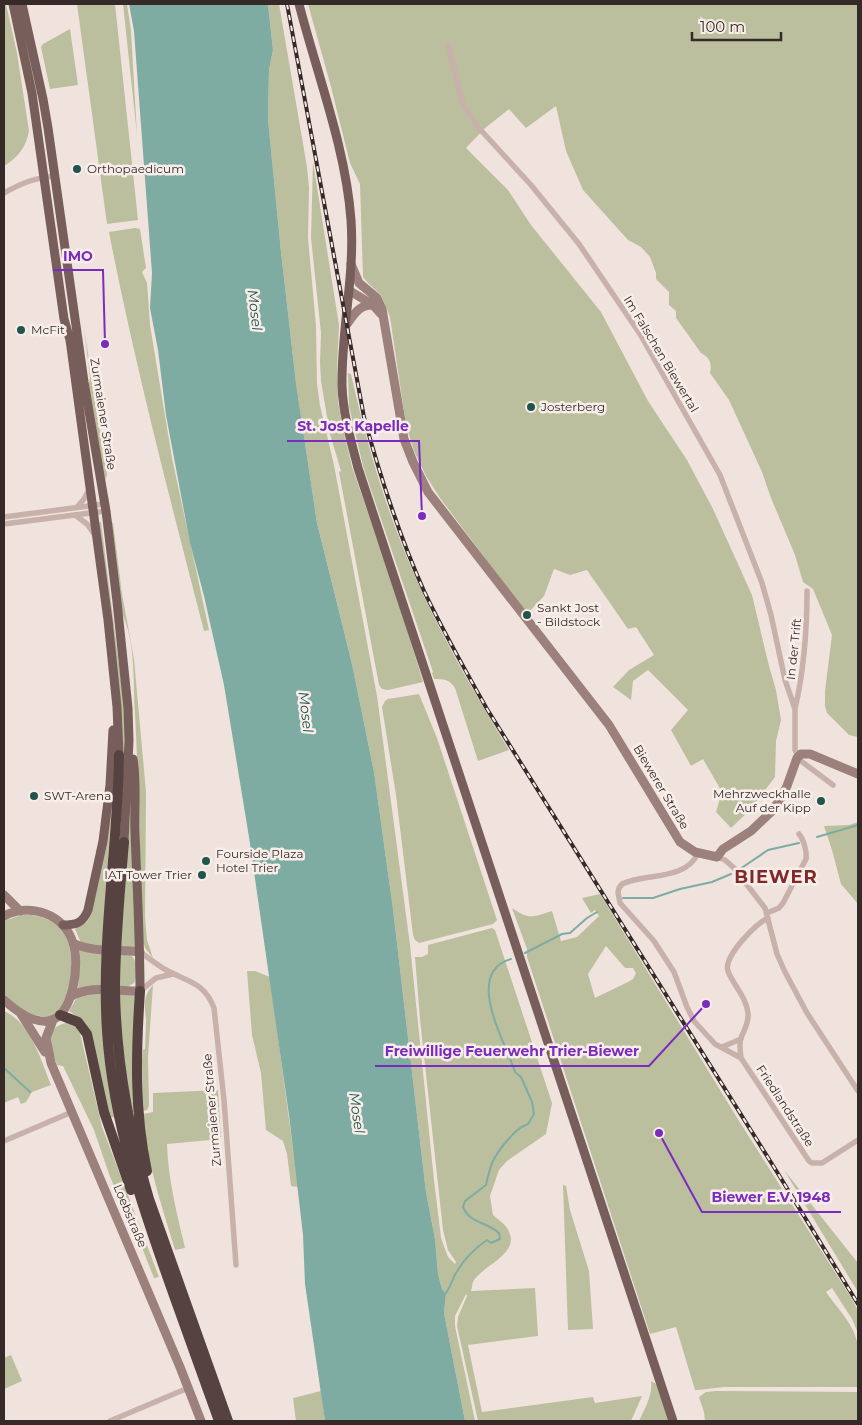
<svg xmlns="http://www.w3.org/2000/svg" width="862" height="1425" viewBox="0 0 862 1425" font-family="Montserrat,sans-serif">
<rect width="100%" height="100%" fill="#f0e3dd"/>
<!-- green -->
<path fill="#bbbf9e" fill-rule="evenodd" d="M4,4H6L17,53L29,131C26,148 17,158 4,166Z
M77,4H115L138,220L107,224Z
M123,4H127L131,31L137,135Z
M268,4H279L307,167L309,188L308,238L316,326L317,384L320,406L334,465L377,696L410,945L434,1180L441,1238L448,1257L455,1264L456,1262L448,1250L443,1230L420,1019L415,957H422L428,954V945L492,928L495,930L552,1103L546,1134L507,1161L499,1170L490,1196L493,1215C497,1219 504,1223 507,1228C523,1253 485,1264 474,1280C472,1283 472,1288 471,1291L535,1288L538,1336L468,1345L482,1412L593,1397L595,1403L642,1396L631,1421H478L457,1326L458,1317L467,1296L466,1294L455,1316V1326L475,1421H465L444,1313L446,1294L442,1289L438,1274L435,1239L426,1192L393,909L374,772L352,664L317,523L296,383L281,252L268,119L269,70L273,50Z
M308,4H858V737L849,735L827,713L825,706V691L832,635L813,589L803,582L795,555L771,498L762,472L729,400L710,373C712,363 710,358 701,353L676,318V311L669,305V292L656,279V273L650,257L641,247L628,240L583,190L566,151L556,106L526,128L509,109L484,129L466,148L508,190L531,225L601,312L648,401L687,460L713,509L752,595L769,666L776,690L781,720L776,741L775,777L751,809L731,828L716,812L722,792L703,759L691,766L671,730L688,710L648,670L633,681L631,700L613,687L629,670L654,655L636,627L628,629L587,570L570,575L554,569L544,596L527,614L440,498L426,476L414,451L406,425L390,317L381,295L369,284L363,277L360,184L350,163L330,83Z
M70,29L78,85L50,89L41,47L43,44Z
M313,162L339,325L337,368L338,402L343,429L352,467L395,591L423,682L388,690L382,689L379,685L339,472L341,471L330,434L321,381L320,363L321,333L311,238Z
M135,228L140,229L146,268L142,272L147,283L150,325L172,458L209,630L204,631C170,499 135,366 109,232Z
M84,328L107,475L105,480L88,388L90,378Z
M348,373L351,374C364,432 380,490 402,545C430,617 469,684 509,750L478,761L455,688C449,679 444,679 434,679L432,673L433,672L363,466L349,406Z
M110,521L113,523L122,594L134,659L146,792L145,917L147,940L153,958L145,948L143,942C140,866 139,790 135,714C133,682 136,644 122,613Z
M101,522L125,712L124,783L98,523Z
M419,694L437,738L497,920L493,924L419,943L415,940L413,935L396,795L382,707L385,701L388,699Z
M116,748L105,900L124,901L132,783L136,946C125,951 93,948 81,943L75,929L87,922L91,914Z
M858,822V904L841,884L832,850L824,826L849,825Z
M600,894L739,1121L852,1299L858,1311V1333L852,1319L832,1288L826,1292C837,1308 856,1326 858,1347C860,1360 858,1374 858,1387H724L698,1390H695L676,1327L650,1334L527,957V949L512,908C529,920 533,917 552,911L561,941L577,937L599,916L595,910L591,913L582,898ZM606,946L625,968H633L636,973L633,979L628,982L595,998L588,974Z
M24,914C63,917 74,940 71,976C70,985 68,1000 63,1007C60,1010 54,1014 51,1017C30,1017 20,1008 4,996V921Z
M80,950L91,953L131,955C138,962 138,974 134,983L127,987L78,989Z
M247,971H255L270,977L298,1187L291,1186L287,1154L283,1141L266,1130L261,1073L252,1035Z
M153,985L148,1057L149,1106L147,1110L143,1111L142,1061L143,1050L145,1049C145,1039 146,1030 146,1020C145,1006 142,997 153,985Z
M85,993L135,994L134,1112L110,1118L82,1020L69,1011L76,999Z
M4,1011C30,1022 41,1060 51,1085L32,1092L26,1102L21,1104L18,1097L4,1103Z
M66,1023H73L80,1033L102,1127L159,1277L154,1278L129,1215L124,1211L109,1174L94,1130L63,1066L57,1065C50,1047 42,1029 66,1023Z
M218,1090L221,1139L167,1144C168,1179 177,1214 185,1248L175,1250C162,1206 146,1161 143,1114L153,1112V1093Z
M784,1170L858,1263V1292Z
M563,1185L566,1186L570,1210L589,1271L593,1329L568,1330Z
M11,1355L22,1381L4,1389V1358Z
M651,1381L656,1384L669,1421H639C645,1408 653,1395 651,1381Z
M321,1391L325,1421H296L293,1398Z
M716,1391L858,1392V1421H705L704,1412L699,1397L706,1392Z"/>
<!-- water -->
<path fill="#7eaca3" d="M129,4H268L273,50L269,70L268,119L281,252L296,383L317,523L352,664L374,772L393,909L426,1192L435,1239L438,1274L442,1289L446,1294L444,1313L465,1421H325L305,1284L303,1235L289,1115L249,837L224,685L204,596L190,543L166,415L158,350L150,308L152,273L134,31Z"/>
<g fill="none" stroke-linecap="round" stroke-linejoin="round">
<!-- stream -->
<path stroke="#7eaca3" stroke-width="2" d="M817,837L858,825
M740,869L768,850L799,843
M623,898H653L680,889L712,882L731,874
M525,953L562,934L570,933L587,918L597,912
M4,1068L30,1092
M444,1295C451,1288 451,1281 456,1273C463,1261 475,1248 487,1240L491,1243L500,1239L499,1233C486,1221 470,1224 463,1207L465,1201L486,1185C490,1166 493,1157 506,1142C514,1133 518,1128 528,1124L534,1114L532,1102L521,1077L515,1072C506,1043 463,973 511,959"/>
<!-- street -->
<path stroke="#c8b1aa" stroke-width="5.5" d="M448,45L463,105L478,127L531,185L579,244L640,334L720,475L762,583L771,615L785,680L795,709V750L801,761L833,785
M4,193C22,183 34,178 55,176
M77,507L84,499L90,488
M75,515L87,524L94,534
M4,517L104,504
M4,524L106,511
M795,709C804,670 807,630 807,591
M698,853C686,881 645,873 622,884L619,888L618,892L620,903L654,941L674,972L687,1007L694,1021L715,1044L741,1058L809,1161L812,1163H822L858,1140
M717,857L725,860L734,868L765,908L777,954L785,972L807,1013L858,1091
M767,913L779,908L783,903L806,859C807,852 804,840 799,834
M140,952C149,958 157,965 166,970C188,982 204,982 214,1008L224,1100L236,1265
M140,991L156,978L173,974
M722,1047L741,1039
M741,1058C740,1051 739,1044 741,1038C744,1030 749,1023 748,1013C746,996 733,985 728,971C723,957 756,923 768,918
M4,1141L72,1112
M110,1421L188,1388"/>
<!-- secondary -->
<path stroke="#9b807c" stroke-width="9" d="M351,264L359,283L377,298L382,309L404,439L413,462L428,492L609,725L680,842L695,852L717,857L723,849L751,831L772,811L781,798L787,786L797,758L801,754H810L858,774
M350,291L373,305L382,315
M347,324C354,314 360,304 373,305
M4,895L20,911
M4,916C30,902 64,914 73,943C80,963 74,1017 48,1021C32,1023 15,1010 4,1000
M73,943C93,953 118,949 140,952
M70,997C91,984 117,992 140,991
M21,1014L45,1052
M53,1020L46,1038L51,1063L180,1367L201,1421"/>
<!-- primary -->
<path stroke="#775e5b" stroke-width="9" d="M13,4L32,93L64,319L70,340L108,620L117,707L119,755
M22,4L43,99L48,128L84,382L106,511L117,602L128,708L129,741L124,842
M299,4C317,74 346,149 351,220C355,276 341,331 342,386C343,414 351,441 358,468L673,1421
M133,759C137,783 134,807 135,832C137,885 140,938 140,991
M63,925C76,925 83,923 88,910L103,841L110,785L113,730"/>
<!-- highway -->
<path stroke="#564341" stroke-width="10" d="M119,755C118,847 101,939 107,1031C113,1126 145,1215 177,1304C191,1343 205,1382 219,1421
M124,842C120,891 115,941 115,990C116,1061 129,1131 149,1199L228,1421
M140,991C136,1051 134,1112 147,1171
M60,1015L78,1022L87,1034L104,1112L131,1190"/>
<defs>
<path id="rail" d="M287,4L364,417C380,476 399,535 424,591C443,631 465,670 487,709L777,1172L858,1304"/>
</defs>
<!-- rail casing -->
<use href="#rail" stroke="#362a29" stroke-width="4"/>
<!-- rail -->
<use href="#rail" stroke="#f8eee9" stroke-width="2" stroke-dasharray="5.5" stroke-linecap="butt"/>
</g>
<!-- markers -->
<g fill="#21544c" stroke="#f8eee9" stroke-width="2">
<circle cx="77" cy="169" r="5"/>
<circle cx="21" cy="330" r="5"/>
<circle cx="531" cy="407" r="5"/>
<circle cx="527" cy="615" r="5"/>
<circle cx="34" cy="796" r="5"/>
<circle cx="821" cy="801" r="5"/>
<circle cx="206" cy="861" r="5"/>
<circle cx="202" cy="875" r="5"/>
</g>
<g text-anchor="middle" stroke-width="5" stroke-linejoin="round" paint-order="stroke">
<!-- poi labels -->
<g font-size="12" fill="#362a29" stroke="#f8eee9" text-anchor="start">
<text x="87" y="173">Orthopaedicum</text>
<text x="31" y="334">McFit</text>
<text x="541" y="411">Josterberg</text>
<text x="537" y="612">Sankt Jost<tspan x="537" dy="14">- Bildstock</tspan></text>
<text x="811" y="798" text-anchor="end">Mehrzweckhalle<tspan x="811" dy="14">Auf der Kipp</tspan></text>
<text x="44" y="800">SWT-Arena</text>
<text x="216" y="858">Fourside Plaza<tspan x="216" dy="14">Hotel Trier</tspan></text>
<text x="192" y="879" text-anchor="end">IAT Tower Trier</text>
</g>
<!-- street labels -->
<g font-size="12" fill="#362a29" stroke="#f8eee9">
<text transform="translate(661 354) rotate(59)" y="4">Im Falschen Biewertal</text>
<text transform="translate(103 414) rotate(81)" y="4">Zurmaiener Straße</text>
<text transform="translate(794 649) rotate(-84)" y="4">In der Trift</text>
<text transform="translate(661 787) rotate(59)" y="4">Biewerer Straße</text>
<text transform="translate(785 1106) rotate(57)" y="4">Friedlandstraße</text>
<text transform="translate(212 1110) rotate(-95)" y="4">Zurmaiener Straße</text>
<text transform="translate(130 1216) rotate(67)" y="4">Loebstraße</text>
</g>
<!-- water labels -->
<g font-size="14" font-style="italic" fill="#21544c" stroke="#f8eee9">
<text transform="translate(255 310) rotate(83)" y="5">Mosel</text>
<text transform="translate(306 712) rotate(83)" y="5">Mosel</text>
<text transform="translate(357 1113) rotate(82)" y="5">Mosel</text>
</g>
<!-- district labels -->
<g font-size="18" font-weight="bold" letter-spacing="1" fill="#7f2928" stroke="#f8eee9">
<text x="776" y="883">BIEWER</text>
</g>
</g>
<!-- callouts -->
<path fill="none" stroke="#7b2cbf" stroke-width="2" d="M105 344L103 270H53M422 516L419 441H287M706 1004L649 1066H375M659 1133L702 1212H841"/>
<g fill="#7b2cbf" stroke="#f8eee9" stroke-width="2">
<circle cx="105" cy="344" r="5"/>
<circle cx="422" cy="516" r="5"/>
<circle cx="706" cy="1004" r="5"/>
<circle cx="659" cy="1133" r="5"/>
</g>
<g font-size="14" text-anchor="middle" font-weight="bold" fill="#7b2cbf" stroke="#f8eee9" stroke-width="5" stroke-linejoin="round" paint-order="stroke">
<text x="78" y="261">IMO</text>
<text x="353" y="431">St. Jost Kapelle</text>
<text x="512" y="1056">Freiwillige Feuerwehr Trier-Biewer</text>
<text x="771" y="1202">Biewer E.V. 1948</text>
</g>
<!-- border -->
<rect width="862" height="1425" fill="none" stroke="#362a29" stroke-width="10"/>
<!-- scale -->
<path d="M692 32v8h89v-8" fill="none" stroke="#362a29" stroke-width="2.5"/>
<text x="700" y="32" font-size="15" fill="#362a29" stroke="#f8eee9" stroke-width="4" paint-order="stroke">100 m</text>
</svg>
